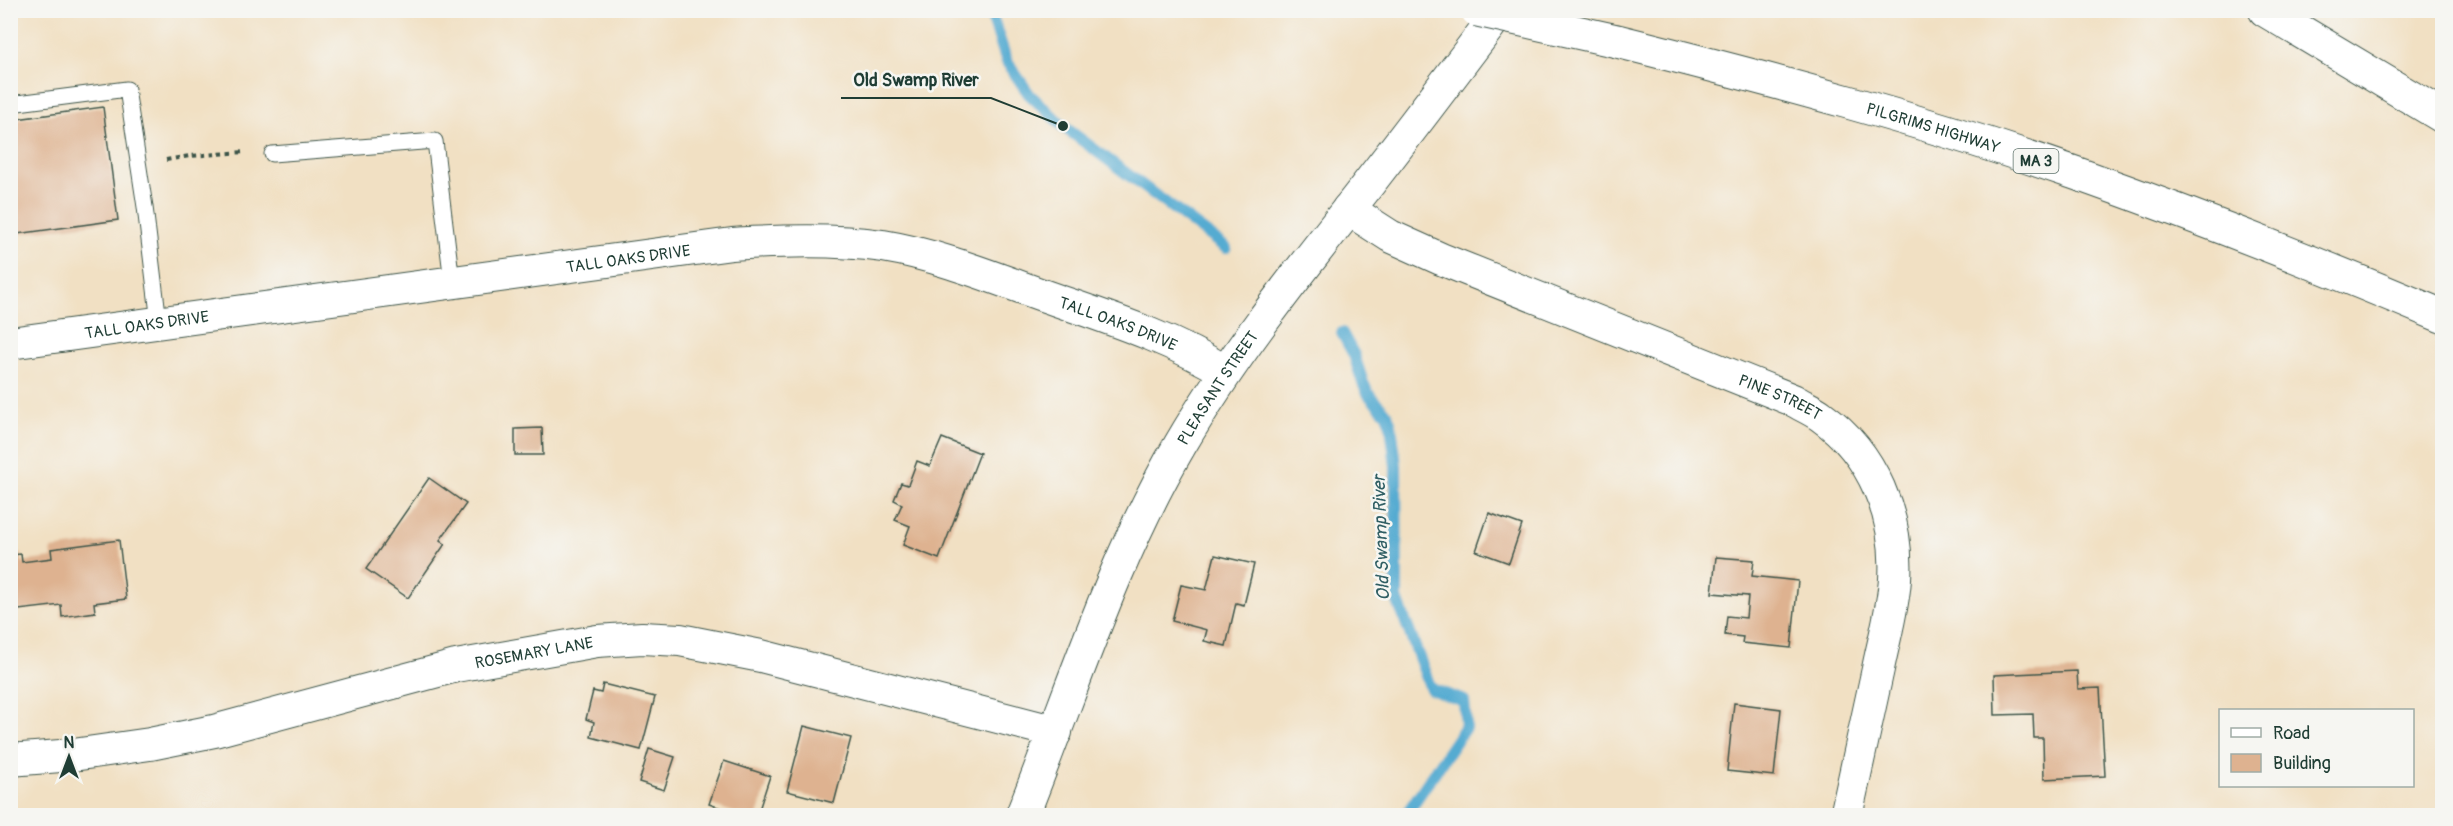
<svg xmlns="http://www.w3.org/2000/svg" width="2453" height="826" viewBox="0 0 2453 826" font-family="Pangolin,sans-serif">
<rect width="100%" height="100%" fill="#f6f6f2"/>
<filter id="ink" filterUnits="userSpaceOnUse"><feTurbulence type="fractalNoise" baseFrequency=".0167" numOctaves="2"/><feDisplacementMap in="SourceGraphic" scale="12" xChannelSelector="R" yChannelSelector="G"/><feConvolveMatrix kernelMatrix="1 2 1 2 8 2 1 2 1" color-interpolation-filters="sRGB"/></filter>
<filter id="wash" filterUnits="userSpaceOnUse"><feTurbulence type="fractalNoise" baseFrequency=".008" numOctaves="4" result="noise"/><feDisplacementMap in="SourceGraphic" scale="24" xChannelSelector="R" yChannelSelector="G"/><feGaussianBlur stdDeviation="1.35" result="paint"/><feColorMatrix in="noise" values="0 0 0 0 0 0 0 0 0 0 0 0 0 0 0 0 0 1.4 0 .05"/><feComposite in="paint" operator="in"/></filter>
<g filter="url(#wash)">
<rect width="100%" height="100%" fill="#f1e0c3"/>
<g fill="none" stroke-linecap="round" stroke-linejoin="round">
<!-- stream -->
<path stroke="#54abd1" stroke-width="12" d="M991,13L1007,62L1029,94L1063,126L1226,248
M1342,333L1354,355L1363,383L1369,395L1387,414L1391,425L1396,466L1397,599L1431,689L1464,701L1466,726L1405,816"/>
</g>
<g id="blocks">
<!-- building -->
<path fill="#deb290" d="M103,107L118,220L10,235V120Z
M542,428L543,455H515V429Z
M942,438L980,453L939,559L903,545L910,526L895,520L902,504L894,500L901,483L908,485L917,461L930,466Z
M429,478L466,504L440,540L445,544L408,598L366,569Z
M1489,513L1522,525L1509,563L1476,551Z
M119,540L126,599L94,603L95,612L62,617L61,605L10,611V555L21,554L22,562L52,558L51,549Z
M1215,555L1254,564L1244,605L1236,603L1226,646L1204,641L1207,630L1172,621L1181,585L1206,590Z
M1716,557L1754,560L1752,576L1798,581L1791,648L1742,643L1743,637L1725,635L1727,616L1746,618L1748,596L1712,593Z
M2077,671L2078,689L2100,688L2105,776L2044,779L2043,738H2034L2033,714L1995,715L1994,675Z
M603,684L655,697L641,750L591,737L594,722L586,719L593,691L601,693Z
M1734,703L1781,709L1774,776L1727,771Z
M804,726L851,738L834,803L787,791Z
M649,749L675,757L664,790L639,782Z
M724,761L770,776L757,816H744L709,804Z"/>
</g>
</g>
<g filter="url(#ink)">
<use href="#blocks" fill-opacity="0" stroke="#3e5549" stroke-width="1.5"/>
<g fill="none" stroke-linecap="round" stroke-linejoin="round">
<defs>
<path id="service" d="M10,104L127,89L145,207L159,322
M272,154L435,141L452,282"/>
<g id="minor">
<path id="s1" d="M1348,209L1390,236L1441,259L1793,400C1803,406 1813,410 1821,416C1873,453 1899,517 1895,579C1893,609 1884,639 1878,669C1867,718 1857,767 1846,816"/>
<path id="s2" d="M10,343L732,244C783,241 833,239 883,246C938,255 992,277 1045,296C1107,318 1169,337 1226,372"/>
<path id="s3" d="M10,760L73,755L150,744L214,731L456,666L597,641L642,638L680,640L761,656L1056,732"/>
</g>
<g id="secondary">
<path id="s4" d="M1022,816C1072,692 1112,561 1180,445C1229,361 1288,286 1348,210C1400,144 1450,77 1501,10"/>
</g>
<g id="motorway">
<path d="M2265,10L2442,116"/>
<path id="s5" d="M1617,41C1769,79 1926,121 2075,173C2199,217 2321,265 2442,316"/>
</g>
</defs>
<!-- service casing -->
<use href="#service" stroke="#3e5549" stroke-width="17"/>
<!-- minor casing -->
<use href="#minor" stroke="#3e5549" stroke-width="34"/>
<!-- secondary casing -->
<use href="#secondary" stroke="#3e5549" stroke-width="35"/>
<!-- motorway casing -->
<use href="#motorway" stroke="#3e5549" stroke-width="35"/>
<!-- path -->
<path stroke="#3e5549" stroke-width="4" stroke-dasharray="4.5 4.5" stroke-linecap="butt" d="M166,160L190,156L244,152"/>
<!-- service -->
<use href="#service" stroke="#fff" stroke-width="15"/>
<!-- minor -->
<use href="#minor" stroke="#fff" stroke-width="32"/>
<!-- secondary -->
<use href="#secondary" stroke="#fff" stroke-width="33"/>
<!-- motorway -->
<use href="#motorway" stroke="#fff" stroke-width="33"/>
<defs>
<path id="motorway-bridge" d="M1477,10L1617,41"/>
</defs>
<!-- motorway-bridge casing -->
<use href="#motorway-bridge" stroke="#3e5549" stroke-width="35" stroke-linecap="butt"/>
<!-- motorway-bridge -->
<use href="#motorway-bridge" stroke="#fff" stroke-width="33"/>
</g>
</g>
<g text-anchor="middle" stroke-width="5" stroke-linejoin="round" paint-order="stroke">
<!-- shield labels -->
<rect fill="#f6f6f2" stroke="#60746d" stroke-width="1.5" x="2013.5" y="149" width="45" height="24" rx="4.5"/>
<g font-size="15" font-weight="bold" fill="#1f3d34">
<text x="2036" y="166">MA 3</text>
</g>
<!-- street labels -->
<g font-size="16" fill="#1f3d34" stroke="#f6f6f2">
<text dy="6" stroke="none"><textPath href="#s5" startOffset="328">PILGRIMS HIGHWAY</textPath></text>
<text dy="6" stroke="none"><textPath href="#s2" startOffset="624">TALL OAKS DRIVE</textPath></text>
<text dy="6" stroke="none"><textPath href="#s2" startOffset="1128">TALL OAKS DRIVE</textPath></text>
<text dy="6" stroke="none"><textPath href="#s2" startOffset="138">TALL OAKS DRIVE</textPath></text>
<text dy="6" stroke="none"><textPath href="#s4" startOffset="472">PLEASANT STREET</textPath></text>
<text dy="6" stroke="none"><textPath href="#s1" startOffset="472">PINE STREET</textPath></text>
<text dy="6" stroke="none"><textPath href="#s3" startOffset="536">ROSEMARY LANE</textPath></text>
</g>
<!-- water labels -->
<g font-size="18" font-style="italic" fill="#2f5e63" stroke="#f6f6f2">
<text transform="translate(1381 538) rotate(-92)" y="6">Old Swamp River</text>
</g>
</g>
<!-- callouts -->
<path fill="none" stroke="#1f3d34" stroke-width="2" d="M1063 126L991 98H841"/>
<circle fill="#1f3d34" stroke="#f6f6f2" stroke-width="2" cx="1063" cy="126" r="6"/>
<g font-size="18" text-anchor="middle" font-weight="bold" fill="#1f3d34" stroke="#f6f6f2" stroke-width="5" stroke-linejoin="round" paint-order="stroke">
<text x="916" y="86">Old Swamp River</text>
</g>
<!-- margin -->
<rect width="2453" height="826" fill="none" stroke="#f6f6f2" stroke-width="36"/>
<!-- legend -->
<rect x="2219" y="709" width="195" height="78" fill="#f6f6f2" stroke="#a0aca6" stroke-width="1.5"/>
<rect x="2231" y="728" width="30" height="9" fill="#ffffff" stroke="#a0aca6" stroke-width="1.5"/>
<text x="2273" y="739" font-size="18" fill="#1f3d34">Road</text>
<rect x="2231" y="754" width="30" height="18" fill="#deb290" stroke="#a0aca6" stroke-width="1.5"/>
<text x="2273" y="769" font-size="18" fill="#1f3d34">Building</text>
<!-- north arrow -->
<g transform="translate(69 757)" stroke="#f6f6f2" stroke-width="4.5" paint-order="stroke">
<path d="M0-4.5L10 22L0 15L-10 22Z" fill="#1f3d34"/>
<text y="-9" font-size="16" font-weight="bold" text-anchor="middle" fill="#1f3d34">N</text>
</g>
</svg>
